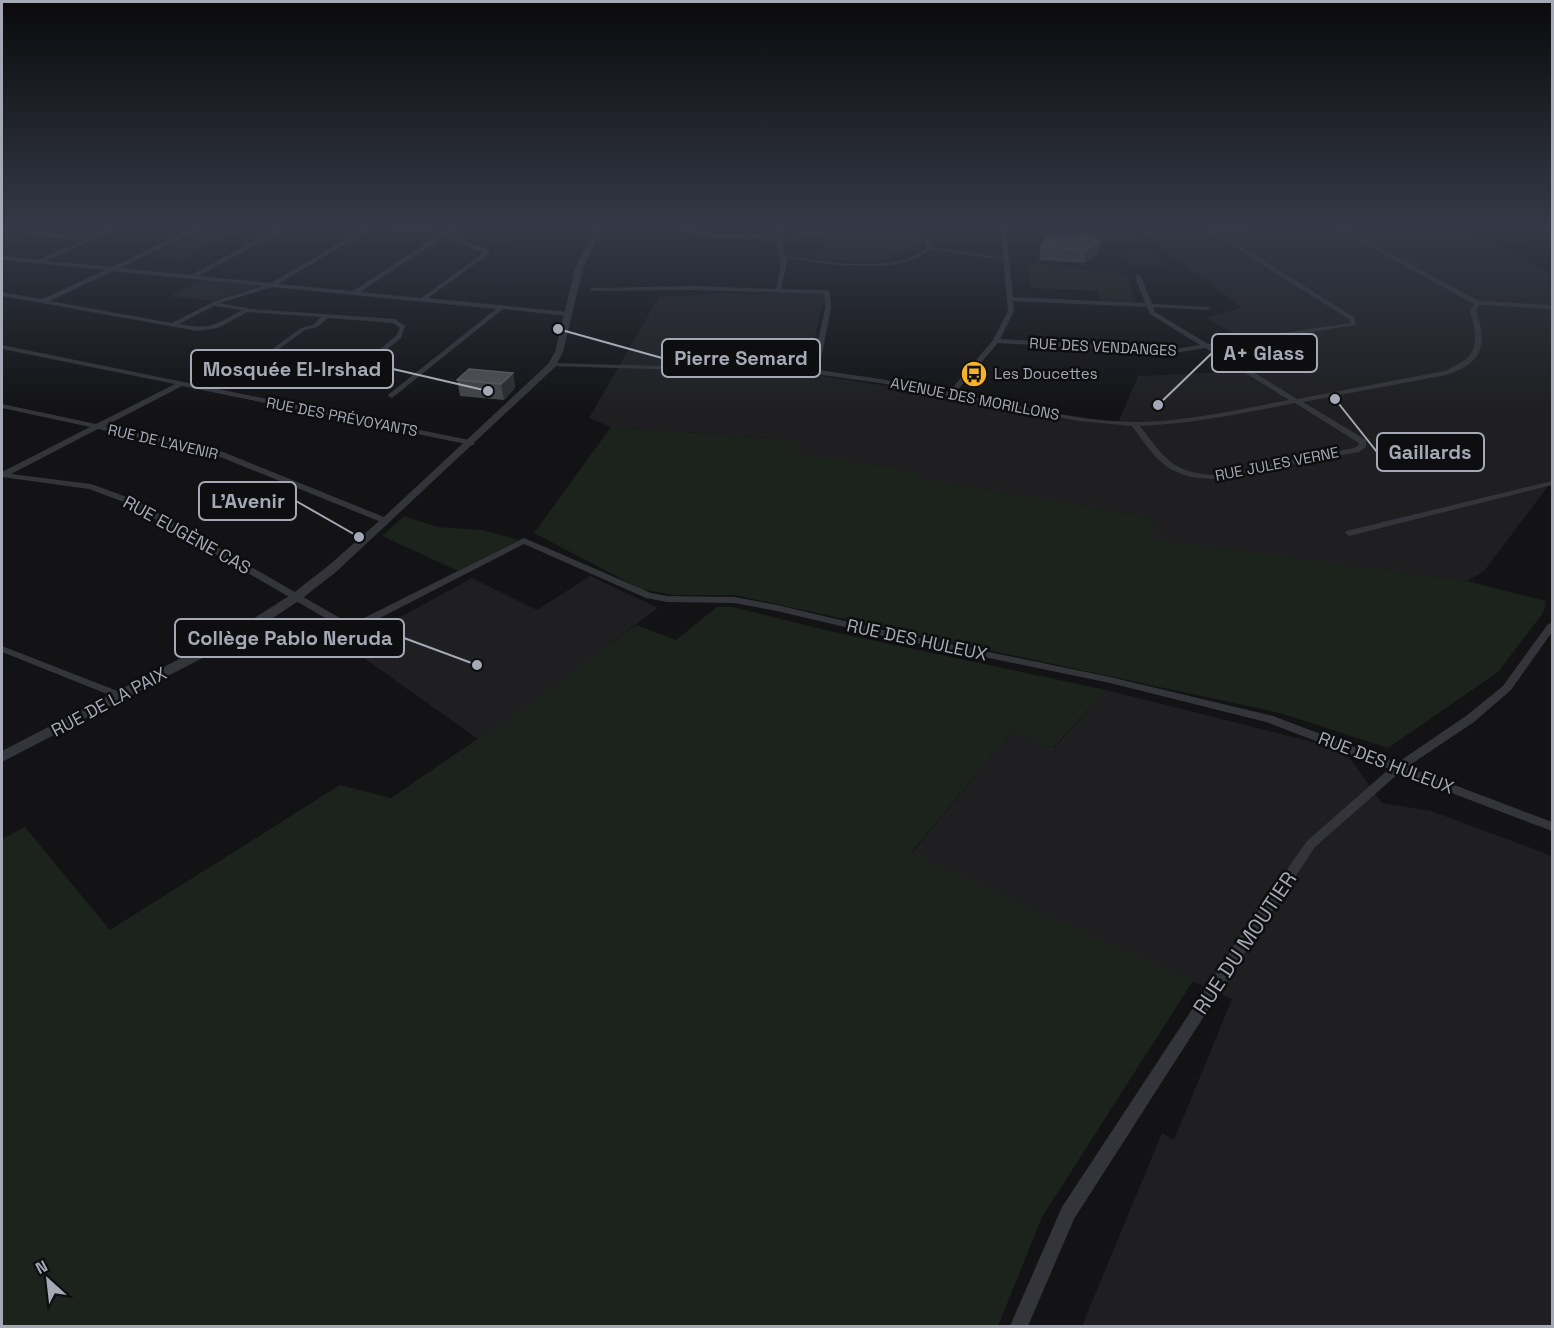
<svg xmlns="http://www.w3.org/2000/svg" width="1554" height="1328" viewBox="0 0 1554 1328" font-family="'Space Grotesk',sans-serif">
<rect width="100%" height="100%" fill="#131315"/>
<!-- built -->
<path fill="#1f1f22" d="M779,224L774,235L727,234L678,225Z
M1053,224H1119L1146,243L1078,241Z
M1130,224H1455L1552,275V481L1484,571L1467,581L1153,539L1155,518L917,478L920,472L789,451L797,440L611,427L589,418L659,297L724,293L826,294L805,373L1118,423L1138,376L1253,371L1218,346L1244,338L1206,318L1241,307Z
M798,225L911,227L923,241L918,247L904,252L886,254L890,259L873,262L815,259L818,249L828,247L827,243L820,237H792Z
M212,230L236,232L179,260L154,257Z
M200,280L255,285V288L211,301L169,296Z
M590,576L658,608L568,674L571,676L478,739L361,656L371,633L472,578L537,610Z
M1106,690L1344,750L1382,803L1431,811L1552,856V1326H1082L1162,1133L1174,1140L1232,999L911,854L1012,731L1054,748Z"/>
<!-- green -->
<path fill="#1b231c" d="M1123,250L1158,252L1164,266L1128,265Z
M1027,262L1126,275L1136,302L1099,300L1097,292L1104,291L1031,288Z
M611,427L798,440L790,451L921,472L918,478L1155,518L1154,539L1467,581L1546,601L1543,613L1498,672L1388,748L1280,713L734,595H673L641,589L534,533Z
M404,516L437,527L482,530L519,540L458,571L382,536Z
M717,607H733L825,630L1106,690L1053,748L1012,731L911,853L1193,981L1042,1217L998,1326H2V839L25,827L110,930L340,785L391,798L570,676L567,674L636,625L676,640Z"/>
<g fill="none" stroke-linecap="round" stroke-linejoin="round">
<!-- pedestrian -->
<path fill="#34353a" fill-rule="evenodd" d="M928,238L930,239L931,247L1009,259L1007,260L930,249L917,258L898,264L879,266L837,265L780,257L782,256C823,260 871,272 911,257C917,255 922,251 927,248L926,239Z"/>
<!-- minor -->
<path fill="#34353a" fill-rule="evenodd" d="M31,224L17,228L14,226L17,224Z
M120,224H127L46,261L112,267L204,224H211L120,268L191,275L287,224H294L198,276L271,283L367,227L345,224H378L445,231L456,224H462L450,233L475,246L488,249L490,253L428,298L568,312L571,314L568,316L503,309L392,398L388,396L389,394L496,309L272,287L220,303L251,309L395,319L405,326L401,338L370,363L270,355L267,353L301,328L313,325L321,317L247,312L218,328L197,331L2,296V292L42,299L106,270L2,260V256L38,260L84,240L29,235L27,232L89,238ZM373,228L441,234L353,291L278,284ZM447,235L471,248L484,253L421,298L360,292ZM113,271L263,286L215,301L172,323L50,301ZM214,306L242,310C215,325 211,330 179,324ZM328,318L393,323L400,328L396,336L368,359L276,351L305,330L317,327Z
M674,224L704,233L776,236L783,224H788L781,238L787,263L781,289L827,290L830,292L831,308L819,370L880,379L949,392L993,340L1008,311L1000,224H1006L1013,297L1145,303L1135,276L1138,274L1141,276L1152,304L1209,307V309L1207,310L1153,307L1155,312L1208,344L1350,323L1349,319L1212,233L1213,229L1223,227L1301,224L1218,232L1354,317L1356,325L1213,347L1297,399L1444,371C1479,357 1479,344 1470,310L1474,304L1339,230L1322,224H1331L1343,228L1479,301L1552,305V309L1480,305L1476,310C1487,345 1484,363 1446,375L1303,402L1366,440V447L1359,452L1213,479C1167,478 1157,460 1132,426L1079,421L880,383L815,374L550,366L549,365L552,363L812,370L825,308L824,294L694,290L590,291L589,290L592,288L694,286L776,289L781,263L776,240L704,237L674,228L602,227L599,225ZM1013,301L1147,307L1150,314L1200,345L1175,349L1000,339L1014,311ZM998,343L1175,353L1205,348L1289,400C1240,409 1186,422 1136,422C1077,422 1014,404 955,393ZM1295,403L1359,443L1358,446L1354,448L1213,475C1172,473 1163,456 1140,426C1192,424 1244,413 1295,403Z
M2,345L474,441V445H471L182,386L105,426L218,450L389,519L390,521L386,524L213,454L98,429L11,474L91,484L135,500L345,621L351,622L364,618L524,538L651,593L667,596L734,597L777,605L887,631L1110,677L1273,716L1397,763L1466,716L1503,686L1548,624L1552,623V632L1511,690L1474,722L1407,767L1552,822V831L1399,773L1315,847L1251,943L1074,1219L1028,1326H1010L1062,1207L1241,935L1307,841L1389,769L1266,722L1110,683L887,637L777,611L734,603L667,602L646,598L524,544L372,622L352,628L339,626L129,504L89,489L2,477V472L90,427L2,408V404L96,424L175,384L2,349Z
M1552,481V485L1349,536L1345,533L1346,531Z
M2,646L125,694L126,696L125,698H117L2,652Z"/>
<!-- tertiary -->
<path fill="#34353a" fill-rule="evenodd" d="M598,224H605L583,268L563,352L555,367L336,572L300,600L247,635L2,762V751L237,629L292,594L328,566L386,515L548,364L555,352L575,268Z"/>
</g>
<!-- wall -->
<path fill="#44454a" d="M1071,234L1096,235L1095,238L1100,241L1098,254L1084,263L1039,260L1041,247L1070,237Z
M513,373L515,388L504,400L460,396L457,380Z"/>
<!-- shaded-wall -->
<path fill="#2c2d30" d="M1096,235L1094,245L1100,241L1098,254L1084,263L1086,250Z
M513,373L515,388L504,400L501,384Z"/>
<!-- building -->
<path fill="#4f5056" stroke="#5c5e64" stroke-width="1.5" d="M1071,234L1096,235L1094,238L1100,241L1086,250L1041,247L1047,237L1055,235L1071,237Z
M469,369L513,373L501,384L457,380Z"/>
<!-- sky -->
<linearGradient id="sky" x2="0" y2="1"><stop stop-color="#0a0a0c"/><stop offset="0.55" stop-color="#333946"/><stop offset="1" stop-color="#333946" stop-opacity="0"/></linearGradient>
<rect width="1554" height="410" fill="url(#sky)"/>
<!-- icons -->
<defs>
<symbol id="bus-disc" viewBox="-11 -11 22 22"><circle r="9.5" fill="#f6b22a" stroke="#0e0e10"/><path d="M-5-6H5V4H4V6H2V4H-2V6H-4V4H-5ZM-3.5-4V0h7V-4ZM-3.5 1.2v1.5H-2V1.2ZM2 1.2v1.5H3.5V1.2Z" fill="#111"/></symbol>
</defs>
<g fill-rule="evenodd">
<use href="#bus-disc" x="959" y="359" width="30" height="30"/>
</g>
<g text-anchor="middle" stroke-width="5" stroke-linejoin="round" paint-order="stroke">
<!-- far-street labels -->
<g font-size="15" fill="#a4a9b5" stroke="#0e0e10">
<text transform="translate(1103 347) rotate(3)" y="5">RUE DES VENDANGES</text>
<text transform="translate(975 399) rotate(11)" y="5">AVENUE DES MORILLONS</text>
<text transform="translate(342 417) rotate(11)" y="5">RUE DES PRÉVOYANTS</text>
<text transform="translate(163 442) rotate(13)" y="5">RUE DE L'AVENIR</text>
<text transform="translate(1277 464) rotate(-11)" y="5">RUE JULES VERNE</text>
</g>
<!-- far-poi labels -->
<g font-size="15" fill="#a4a9b5" stroke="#0e0e10" text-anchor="start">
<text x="994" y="379">Les Doucettes</text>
</g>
<!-- street labels -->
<g font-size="18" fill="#a4a9b5" stroke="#0e0e10">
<text transform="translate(187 535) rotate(29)" y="6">RUE EUGÈNE CAS</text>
<text transform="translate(917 640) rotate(12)" y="6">RUE DES HULEUX</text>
<text transform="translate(109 702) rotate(-28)" y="6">RUE DE LA PAIX</text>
<text transform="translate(1386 763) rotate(21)" y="6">RUE DES HULEUX</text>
</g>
<!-- near-street labels -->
<g font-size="21" fill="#a4a9b5" stroke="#0e0e10">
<text transform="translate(1245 943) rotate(-56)" y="7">RUE DU MOUTIER</text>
</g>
</g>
<!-- callouts -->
<path fill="none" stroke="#a4a9b5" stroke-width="2" d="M1158 405L1212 353M558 329L662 358M488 391L393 369M1335 399L1377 452M359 537L296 501M477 665L404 638"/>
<g fill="#a4a9b5" stroke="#0e0e10" stroke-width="2">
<circle cx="1158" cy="405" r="6"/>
<circle cx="558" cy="329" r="6"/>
<circle cx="488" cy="391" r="6"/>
<circle cx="1335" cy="399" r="6"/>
<circle cx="359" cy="537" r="6"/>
<circle cx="477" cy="665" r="6"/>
</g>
<g fill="#0e0e10" stroke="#a4a9b5" stroke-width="2">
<rect x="1212" y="334" width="105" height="38" rx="6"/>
<rect x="662" y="339" width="158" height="38" rx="6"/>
<rect x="191" y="350" width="202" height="38" rx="6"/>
<rect x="1377" y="433" width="107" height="38" rx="6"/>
<rect x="199" y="482" width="97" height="38" rx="6"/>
<rect x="175" y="619" width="229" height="38" rx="6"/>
</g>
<g font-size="20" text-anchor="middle" font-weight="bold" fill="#a4a9b5">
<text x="1264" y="360">A+ Glass</text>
<text x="741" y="365">Pierre Semard</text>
<text x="292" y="376">Mosquée El-Irshad</text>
<text x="1430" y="459">Gaillards</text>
<text x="248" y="508">L'Avenir</text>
<text x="290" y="645">Collège Pablo Neruda</text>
</g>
<!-- border -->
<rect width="1554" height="1328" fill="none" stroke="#a4a9b5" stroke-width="6"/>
<!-- north arrow -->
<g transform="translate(48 1280) rotate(333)" stroke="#0e0e10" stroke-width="4.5" paint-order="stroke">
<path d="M0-4.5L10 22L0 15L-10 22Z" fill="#a4a9b5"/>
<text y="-9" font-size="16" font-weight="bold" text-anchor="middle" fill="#a4a9b5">N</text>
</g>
</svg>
